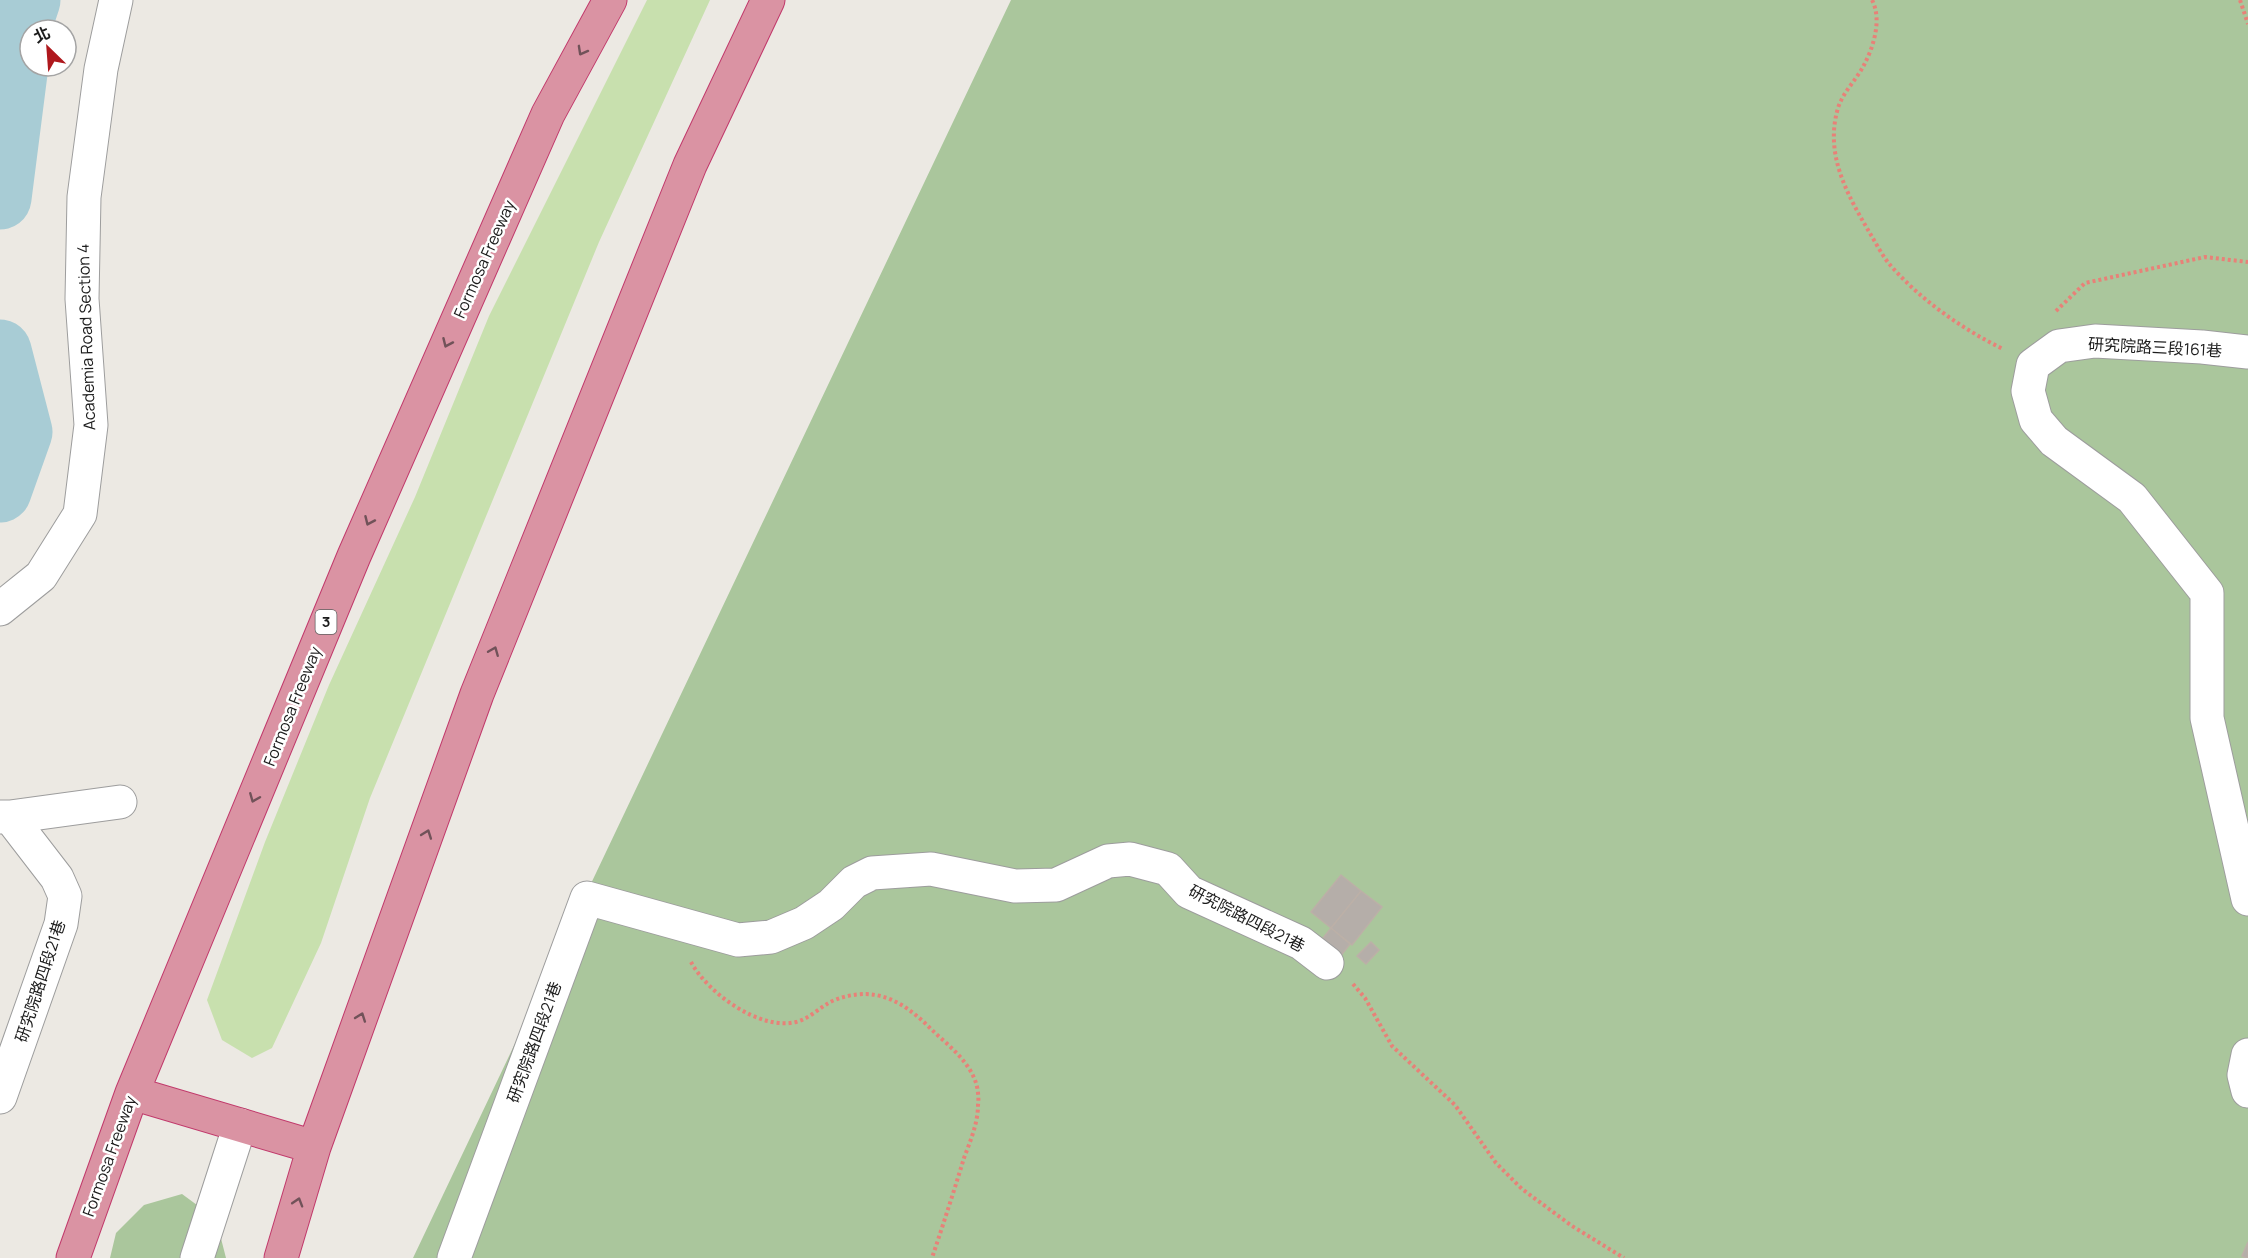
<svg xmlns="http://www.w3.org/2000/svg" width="2248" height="1258" viewBox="0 0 2248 1258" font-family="Manrope,'Noto Sans TC',sans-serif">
<rect width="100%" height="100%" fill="#ece9e3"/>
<!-- grass -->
<path fill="#c8e0ae" d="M647,0H710L599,242L370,798L321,943L272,1048L252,1058L222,1040L207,1000L265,842L329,685L415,497L489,316Z"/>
<!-- forest -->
<path fill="#aac69c" d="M0,0H20L0,206Z
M1011,0H2248V1258H413Z
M182,1194L216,1219L226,1258H110L116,1233L144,1205Z"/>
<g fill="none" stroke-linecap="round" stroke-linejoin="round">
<!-- stream -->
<path stroke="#a8ccd5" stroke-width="10" d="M0,17L23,18"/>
<!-- river -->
<path stroke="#a8ccd5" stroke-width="63" d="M0,198L23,18L29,0
M0,351L21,432L0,491"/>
</g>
<!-- building -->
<path fill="#b5aea9" stroke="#bcb0a7" stroke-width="1.5" d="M1341,875L1361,891L1331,928L1311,912Z
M1361,891L1382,907L1352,945L1331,928Z
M1331,928L1350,944L1339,958L1319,943Z
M1371,942L1379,950L1366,964L1357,956Z
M2248,1242V1258H2246L2242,1256Z"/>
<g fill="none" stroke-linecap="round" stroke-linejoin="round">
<defs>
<path id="minor" d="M2248,352L2202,347L2095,341L2059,346L2033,365L2028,391L2036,420L2054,441L2132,498L2207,593V718L2248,899
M0,609L41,576L80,514L91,425L82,299L84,197L101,69L116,0
M0,817H10L57,878L65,896L61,924L0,1097
M10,817L120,802
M2248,1055L2244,1075L2248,1091
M197,1258L240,1125
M454,1258L587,898L738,940L771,937L804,923L831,905L854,882L872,873L931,869L1015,886L1056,885L1108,861L1130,859L1168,869L1189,892L1301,943L1327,963"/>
<path id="highway" d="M132,1093L314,1147
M73,1258L132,1093L354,556L548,114L610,0
M281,1258L314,1147L477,694L690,165L768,0"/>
</defs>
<!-- minor casing -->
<use href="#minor" stroke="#9d9d9d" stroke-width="35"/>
<!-- highway casing -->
<use href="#highway" stroke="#c1396b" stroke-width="35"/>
<!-- path -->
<path stroke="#e88178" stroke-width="4" stroke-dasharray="3 3" stroke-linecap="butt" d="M1872,0C1882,19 1874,46 1864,65C1857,79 1843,92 1838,108C1824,155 1848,196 1871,235C1877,245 1883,257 1891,266C1921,300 1962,329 2003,349
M2240,0L2248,24
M2056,311L2085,283L2205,257L2248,262
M691,962C707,992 759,1031 796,1022C808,1019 817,1010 827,1004C838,997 854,994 866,994C894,995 914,1012 932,1030C948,1045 969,1061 976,1083C978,1089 979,1099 978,1105C978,1123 970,1142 964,1158C954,1191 943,1225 932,1258
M1353,984L1365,998L1392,1046L1455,1105L1496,1163L1522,1189L1572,1226L1624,1258"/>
<!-- minor -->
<use href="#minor" stroke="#fff" stroke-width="33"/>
<!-- highway -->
<use href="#highway" stroke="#da93a3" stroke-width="33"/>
</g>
<!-- one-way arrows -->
<defs><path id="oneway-chevron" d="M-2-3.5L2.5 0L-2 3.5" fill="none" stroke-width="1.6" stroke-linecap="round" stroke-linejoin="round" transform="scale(1.5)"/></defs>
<g stroke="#715259">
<use href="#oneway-chevron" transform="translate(582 51) rotate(119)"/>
<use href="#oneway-chevron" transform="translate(447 343) rotate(114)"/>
<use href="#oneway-chevron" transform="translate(369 521) rotate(114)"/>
<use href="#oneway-chevron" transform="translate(494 651) rotate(-68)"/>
<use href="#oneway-chevron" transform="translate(254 798) rotate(112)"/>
<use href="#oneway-chevron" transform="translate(427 834) rotate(-70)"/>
<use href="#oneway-chevron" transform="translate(361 1017) rotate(-70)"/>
<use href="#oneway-chevron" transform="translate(298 1202) rotate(-73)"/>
</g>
<g text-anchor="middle" stroke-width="5" stroke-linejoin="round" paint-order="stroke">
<!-- shield labels -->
<rect fill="#fff" stroke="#606060" stroke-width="1.5" x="315.5" y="610" width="21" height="24" rx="4.5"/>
<g font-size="15" font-weight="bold" fill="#1c1c1c">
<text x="326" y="627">3</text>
</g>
<!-- street labels -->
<g font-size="16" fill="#1c1c1c" stroke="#fff">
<text transform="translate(484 259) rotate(-66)" y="6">Formosa Freeway</text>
<text transform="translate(86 337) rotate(-92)" y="6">Academia Road Section 4</text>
<text transform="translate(2155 347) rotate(3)" y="6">研究院路三段161巷</text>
<text transform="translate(292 706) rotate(-68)" y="6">Formosa Freeway</text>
<text transform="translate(1247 918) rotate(27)" y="6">研究院路四段21巷</text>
<text transform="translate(40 981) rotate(-72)" y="6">研究院路四段21巷</text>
<text transform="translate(534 1042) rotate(-70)" y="6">研究院路四段21巷</text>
<text transform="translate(109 1156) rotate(-70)" y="6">Formosa Freeway</text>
</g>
</g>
<!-- north arrow -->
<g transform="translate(48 48) rotate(335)"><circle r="28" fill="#ffffff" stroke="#a4a4a4" stroke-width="1.5"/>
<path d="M0-4.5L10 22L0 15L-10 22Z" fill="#af181d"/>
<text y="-9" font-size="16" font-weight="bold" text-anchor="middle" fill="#1c1c1c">北</text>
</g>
</svg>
